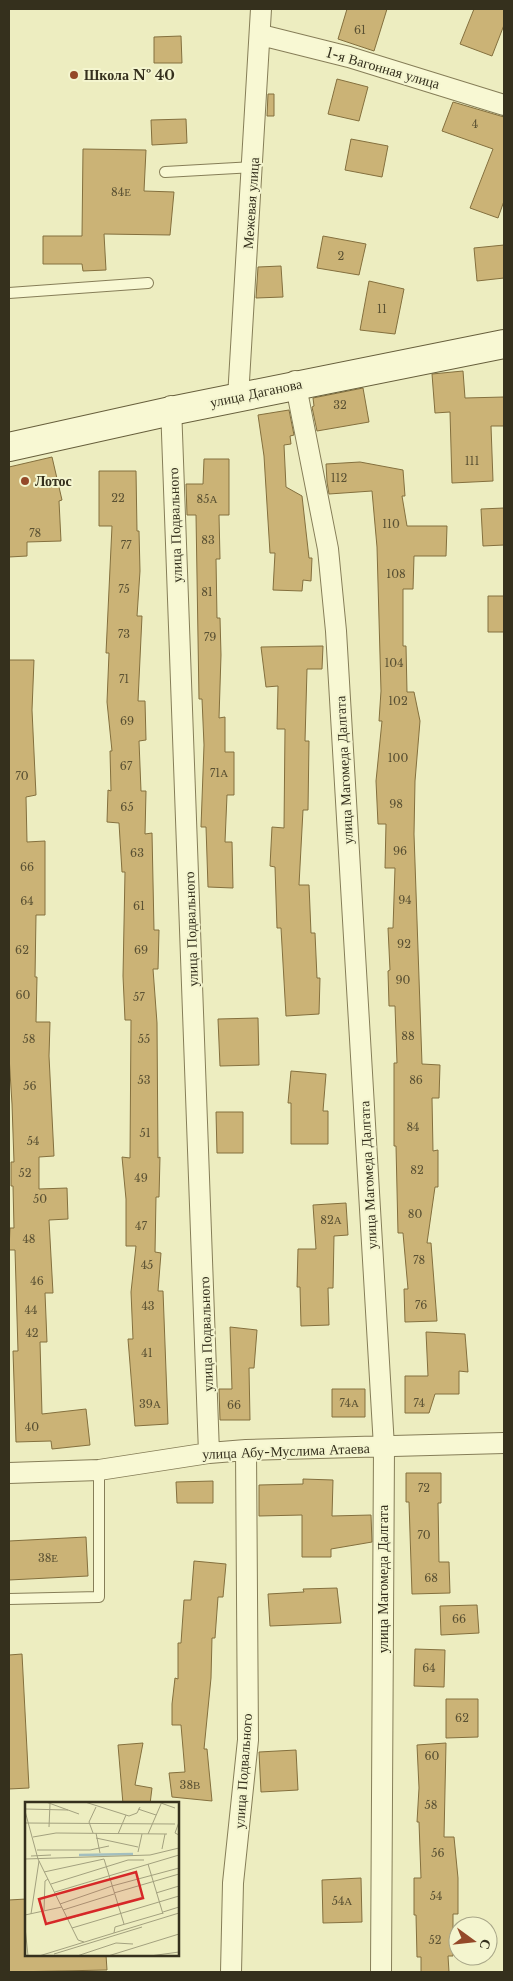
<svg xmlns="http://www.w3.org/2000/svg" width="513" height="1981" viewBox="0 0 513 1981" font-family="'Libre Baskerville',serif">
<rect width="100%" height="100%" fill="#ededc0"/>
<!-- building -->
<path fill="#cbb376" stroke="#84703e" d="M347,9H387L374,51L338,39Z
M474,9H504V25L492,56L460,44Z
M181,36L182,63H154V37Z
M337,79L368,87L359,121L328,114Z
M268,94H274V116H267Z
M453,102L504,117V201L498,218L470,208L493,149L442,131Z
M186,119L187,143L152,145L151,120Z
M351,139L388,146L382,177L345,170Z
M83,149L146,150L144,191L174,192L170,235L104,234L106,270L83,271L82,264H43V236H82Z
M323,236L366,244L359,275L317,268Z
M504,245V278L477,281L474,248Z
M281,266L283,297L256,298L258,267Z
M369,281L404,289L395,334L360,330Z
M463,371L465,398L504,397V426H491L493,481L452,483L450,412L435,413L432,374Z
M363,388L369,422L317,431L312,407L314,406L313,398Z
M289,410L294,435L290,436L291,444L284,445L286,487L302,496L309,558H312L311,581L303,580L302,591L273,590L275,553H270L264,456L258,415Z
M52,457L62,500L59,501L61,541L27,542V556L9,557V467Z
M204,459H229V515H219L220,559H216L217,618H220L221,655L219,718L225,717V752H234V795H227L225,842H232L233,888L208,887L206,827H201L204,745L202,699H199L196,515H187L186,484H203Z
M360,462L403,470L405,496H402L407,526H447L446,556H414L413,589H403V646H406L407,692H414L420,721L415,781L414,834L422,1064L440,1065L439,1098H432L433,1151L438,1150V1187H435L427,1243H431L437,1321L405,1322L404,1289H408L403,1233H398L396,1146H394V1063H397L395,1006H389L388,971L390,970L388,928H393L395,868H385L386,824H378L376,781L382,721H379L381,691L377,547L372,491L329,494L327,482L326,464Z
M99,471H136L137,531H139L140,571L137,616H142L138,701H145L146,740L139,741L141,791H146L145,834L152,833L154,930H159L158,969H153L157,1023L158,1158L160,1157L159,1197H156L155,1252L161,1253L158,1291H163L168,1424L135,1426L128,1339H133L131,1292L136,1246H126V1199L122,1157L130,1158L131,1020H125L123,976L125,872H122L119,823L107,822L108,790L111,791L110,751H112L107,702L109,653H106L112,526H99Z
M504,508V545L483,546L481,509Z
M488,596H504V632H488Z
M323,646L322,669H307L305,741H309L308,810H303L299,885H309L311,933H315L317,978H320L319,1014L286,1016L281,928H277L275,867L270,866L272,827L284,828L285,729H277L278,686L266,687L261,647Z
M9,660H34L32,710L36,795L26,797L27,842L45,841V915H36L35,977H37L36,1022H50L49,1056L54,1156L39,1157V1189L67,1188L68,1219L49,1220L53,1293H45L47,1342H40L42,1414L86,1409L90,1445L52,1449L51,1441L16,1442L13,1351H18L15,1250H9L10,1228H14L13,1186H11V1162H14L12,1104L9,1056Z
M258,1018L259,1065L220,1066L218,1019Z
M291,1071L326,1074L323,1111H328V1144H291V1103H288Z
M216,1112H243V1153H217Z
M346,1203L348,1235L334,1236L333,1288H328L329,1325L301,1326L300,1287H297L298,1249H316L313,1205Z
M230,1327L257,1330L254,1368H249L250,1420H220L219,1389H232Z
M426,1332L465,1334L468,1372L459,1371V1394H435L429,1413H405V1376H428Z
M332,1389H365V1417H332Z
M406,1473H441V1503H438L439,1562H449L450,1593L412,1594L409,1502H406Z
M303,1479L333,1480L332,1516L371,1515L372,1542L331,1549V1557H302V1515L259,1516V1485L303,1484Z
M213,1481V1503H177L176,1482Z
M86,1537L88,1576L9,1580V1541Z
M194,1561L226,1564L223,1597H218L215,1638H212L211,1678L204,1749H207L212,1801L172,1797L169,1773L185,1772L181,1725H172V1704L175,1678L178,1679V1643H181L184,1600H191Z
M337,1588L341,1623L270,1626L268,1594L304,1592L303,1589Z
M477,1605L479,1633L441,1635L440,1606Z
M415,1649L445,1650L444,1687L414,1686Z
M22,1654L29,1788L9,1789V1655Z
M446,1699H478V1737L446,1738Z
M143,1743L135,1785L152,1788L150,1804H123L118,1745Z
M446,1743L444,1837H454L458,1878V1914H453V1956H448L449,1972H421V1957H417L416,1915H414V1878H421L419,1822H417L419,1788L417,1745Z
M296,1750L298,1790L261,1792L259,1752Z
M361,1878L362,1922L323,1923L322,1880Z
M26,1899V1955H106L107,1970L9,1972V1900Z"/>
<g fill="none" stroke-linecap="round" stroke-linejoin="round">
<defs>
<path id="service" d="M165,172L254,167
M9,293L148,283
M9,1599L99,1597V1470"/>
<path id="minor" d="M261,35L349,57L504,105
M295,381L328,549L336,631L384,1447L381,1972
M238,398L261,9
M171,406L209,1453
M9,1473L99,1470L209,1453L246,1450L504,1443
M231,1972L233,1883L248,1740L246,1450"/>
<path id="secondary" d="M9,447L171,411L504,344"/>
</defs>
<!-- service casing -->
<use href="#service" stroke="#867e58" stroke-width="12"/>
<!-- minor casing -->
<use href="#minor" stroke="#867e58" stroke-width="22"/>
<!-- secondary casing -->
<use href="#secondary" stroke="#675f3c" stroke-width="30"/>
<!-- service -->
<use href="#service" stroke="#f8f8d3" stroke-width="10"/>
<!-- minor -->
<use href="#minor" stroke="#f8f8d3" stroke-width="20"/>
<!-- secondary -->
<use href="#secondary" stroke="#f8f8d3" stroke-width="28"/>
</g>
<!-- markers -->
<g fill="#944929" stroke="#f4f5cf" stroke-width="2">
<circle cx="74" cy="75" r="5"/>
<circle cx="25" cy="481" r="5"/>
</g>
<g text-anchor="middle" stroke-width="4" stroke-linejoin="round" paint-order="stroke">
<!-- number labels -->
<g font-size="11" fill="#5a5133">
<text x="360" y="34">61</text>
<text x="475" y="128">4</text>
<text x="121" y="196">84Е</text>
<text x="341" y="260">2</text>
<text x="382" y="313">11</text>
<text x="340" y="409">32</text>
<text x="472" y="465">111</text>
<text x="339" y="482">112</text>
<text x="118" y="502">22</text>
<text x="207" y="503">85А</text>
<text x="391" y="528">110</text>
<text x="35" y="537">78</text>
<text x="208" y="544">83</text>
<text x="126" y="549">77</text>
<text x="396" y="578">108</text>
<text x="124" y="593">75</text>
<text x="207" y="596">81</text>
<text x="124" y="638">73</text>
<text x="210" y="641">79</text>
<text x="394" y="667">104</text>
<text x="124" y="683">71</text>
<text x="398" y="705">102</text>
<text x="127" y="725">69</text>
<text x="398" y="762">100</text>
<text x="126" y="770">67</text>
<text x="219" y="777">71А</text>
<text x="22" y="780">70</text>
<text x="396" y="808">98</text>
<text x="127" y="811">65</text>
<text x="400" y="855">96</text>
<text x="137" y="857">63</text>
<text x="27" y="871">66</text>
<text x="405" y="904">94</text>
<text x="27" y="905">64</text>
<text x="139" y="910">61</text>
<text x="404" y="948">92</text>
<text x="22" y="954">62</text>
<text x="141" y="954">69</text>
<text x="403" y="984">90</text>
<text x="23" y="999">60</text>
<text x="139" y="1001">57</text>
<text x="408" y="1040">88</text>
<text x="29" y="1043">58</text>
<text x="144" y="1043">55</text>
<text x="144" y="1084">53</text>
<text x="416" y="1084">86</text>
<text x="30" y="1090">56</text>
<text x="413" y="1131">84</text>
<text x="145" y="1137">51</text>
<text x="33" y="1145">54</text>
<text x="417" y="1174">82</text>
<text x="25" y="1177">52</text>
<text x="141" y="1182">49</text>
<text x="40" y="1203">50</text>
<text x="415" y="1218">80</text>
<text x="331" y="1224">82А</text>
<text x="141" y="1230">47</text>
<text x="29" y="1243">48</text>
<text x="419" y="1264">78</text>
<text x="147" y="1269">45</text>
<text x="37" y="1285">46</text>
<text x="421" y="1309">76</text>
<text x="148" y="1310">43</text>
<text x="31" y="1314">44</text>
<text x="32" y="1337">42</text>
<text x="147" y="1357">41</text>
<text x="349" y="1407">74А</text>
<text x="419" y="1407">74</text>
<text x="150" y="1408">39А</text>
<text x="234" y="1409">66</text>
<text x="32" y="1431">40</text>
<text x="424" y="1492">72</text>
<text x="424" y="1539">70</text>
<text x="48" y="1562">38Е</text>
<text x="431" y="1582">68</text>
<text x="459" y="1623">66</text>
<text x="429" y="1672">64</text>
<text x="462" y="1722">62</text>
<text x="432" y="1760">60</text>
<text x="190" y="1789">38В</text>
<text x="431" y="1809">58</text>
<text x="438" y="1857">56</text>
<text x="436" y="1900">54</text>
<text x="342" y="1905">54А</text>
<text x="435" y="1944">52</text>
</g>
<!-- street labels -->
<g font-size="14" fill="#35301d" stroke="#f4f5cf">
<text transform="translate(383 68) rotate(16)" y="5">1-я Вагонная улица</text>
<text transform="translate(251 203) rotate(-86)" y="5">Межевая улица</text>
<text transform="translate(256 393) rotate(-12)" y="5">улица Даганова</text>
<text transform="translate(175 525) rotate(-92)" y="5">улица Подвального</text>
<text transform="translate(344 770) rotate(-93)" y="5">улица Магомеда Далгата</text>
<text transform="translate(191 929) rotate(-92)" y="5">улица Подвального</text>
<text transform="translate(368 1175) rotate(-93)" y="5">улица Магомеда Далгата</text>
<text transform="translate(206 1334) rotate(-92)" y="5">улица Подвального</text>
<text transform="translate(286 1451) rotate(-2)" y="5">улица Абу-Муслима Атаева</text>
<text transform="translate(383 1579) rotate(-90)" y="5">улица Магомеда Далгата</text>
<text transform="translate(243 1771) rotate(-86)" y="5">улица Подвального</text>
</g>
<!-- poi labels -->
<g font-size="14" font-weight="bold" fill="#35301d" stroke="#f4f5cf" text-anchor="start">
<text x="84" y="80">Школа № 40</text>
<text x="35" y="486">Лотос</text>
</g>
</g>
<!-- overview -->
<g transform="translate(25 1802)">
<rect width="154" height="154" fill="#ededc0"/>
<path fill="none" stroke="#a3bfbf" stroke-width="2.5" d="M54,53L108,52"/>
<path fill="none" stroke="#a3a17f" stroke-width="1" d="M21,0L54,12M60,0L104,14L112,11L115,5M133,0L150,6M0,7L43,8M113,7L131,13M0,9L13,57L53,138L59,140M154,20L150,31L154,33M0,21L150,22M24,25L25,2M68,31L64,20L71,5M71,31L75,51M93,32L101,13M123,32L136,2M8,35L31,31L142,32M71,36L113,45M137,47L140,32M12,48H65L84,44M113,50L117,32M6,54L26,53M0,57L125,53L154,46M123,62L138,112M19,70L79,57L99,122M26,82L103,58H119M30,90L154,53M89,91L154,72M131,91L154,84M35,102L87,84L154,66M19,108L20,79L23,77M38,108L89,92M138,110L154,105M6,112L14,59M0,113L37,105M43,117L93,102M0,125L3,154M47,126L154,94M89,131L90,125L138,111M29,152L117,125M14,154L154,111M52,154L91,141L108,142M83,154L154,132M125,154L154,150"/>
<path fill="#d62828" fill-opacity="0.15" stroke="#d62828" stroke-width="2.5" d="M111,70L118,96L21,122L14,97Z"/>
<rect width="154" height="154" fill="none" stroke="#35301d" stroke-width="2.5"/>
</g>
<!-- border -->
<rect width="513" height="1981" fill="none" stroke="#35301d" stroke-width="20"/>
<!-- north arrow -->
<g transform="translate(473 1941) rotate(105)"><circle r="24" fill="#f4f5cf" stroke="#a8a688"/>
<path d="M0-4L9 19L0 12L-9 19Z" fill="#944929"/>
<text y="-8" font-size="14" font-weight="bold" text-anchor="middle" fill="#35301d">С</text>
</g>
</svg>
